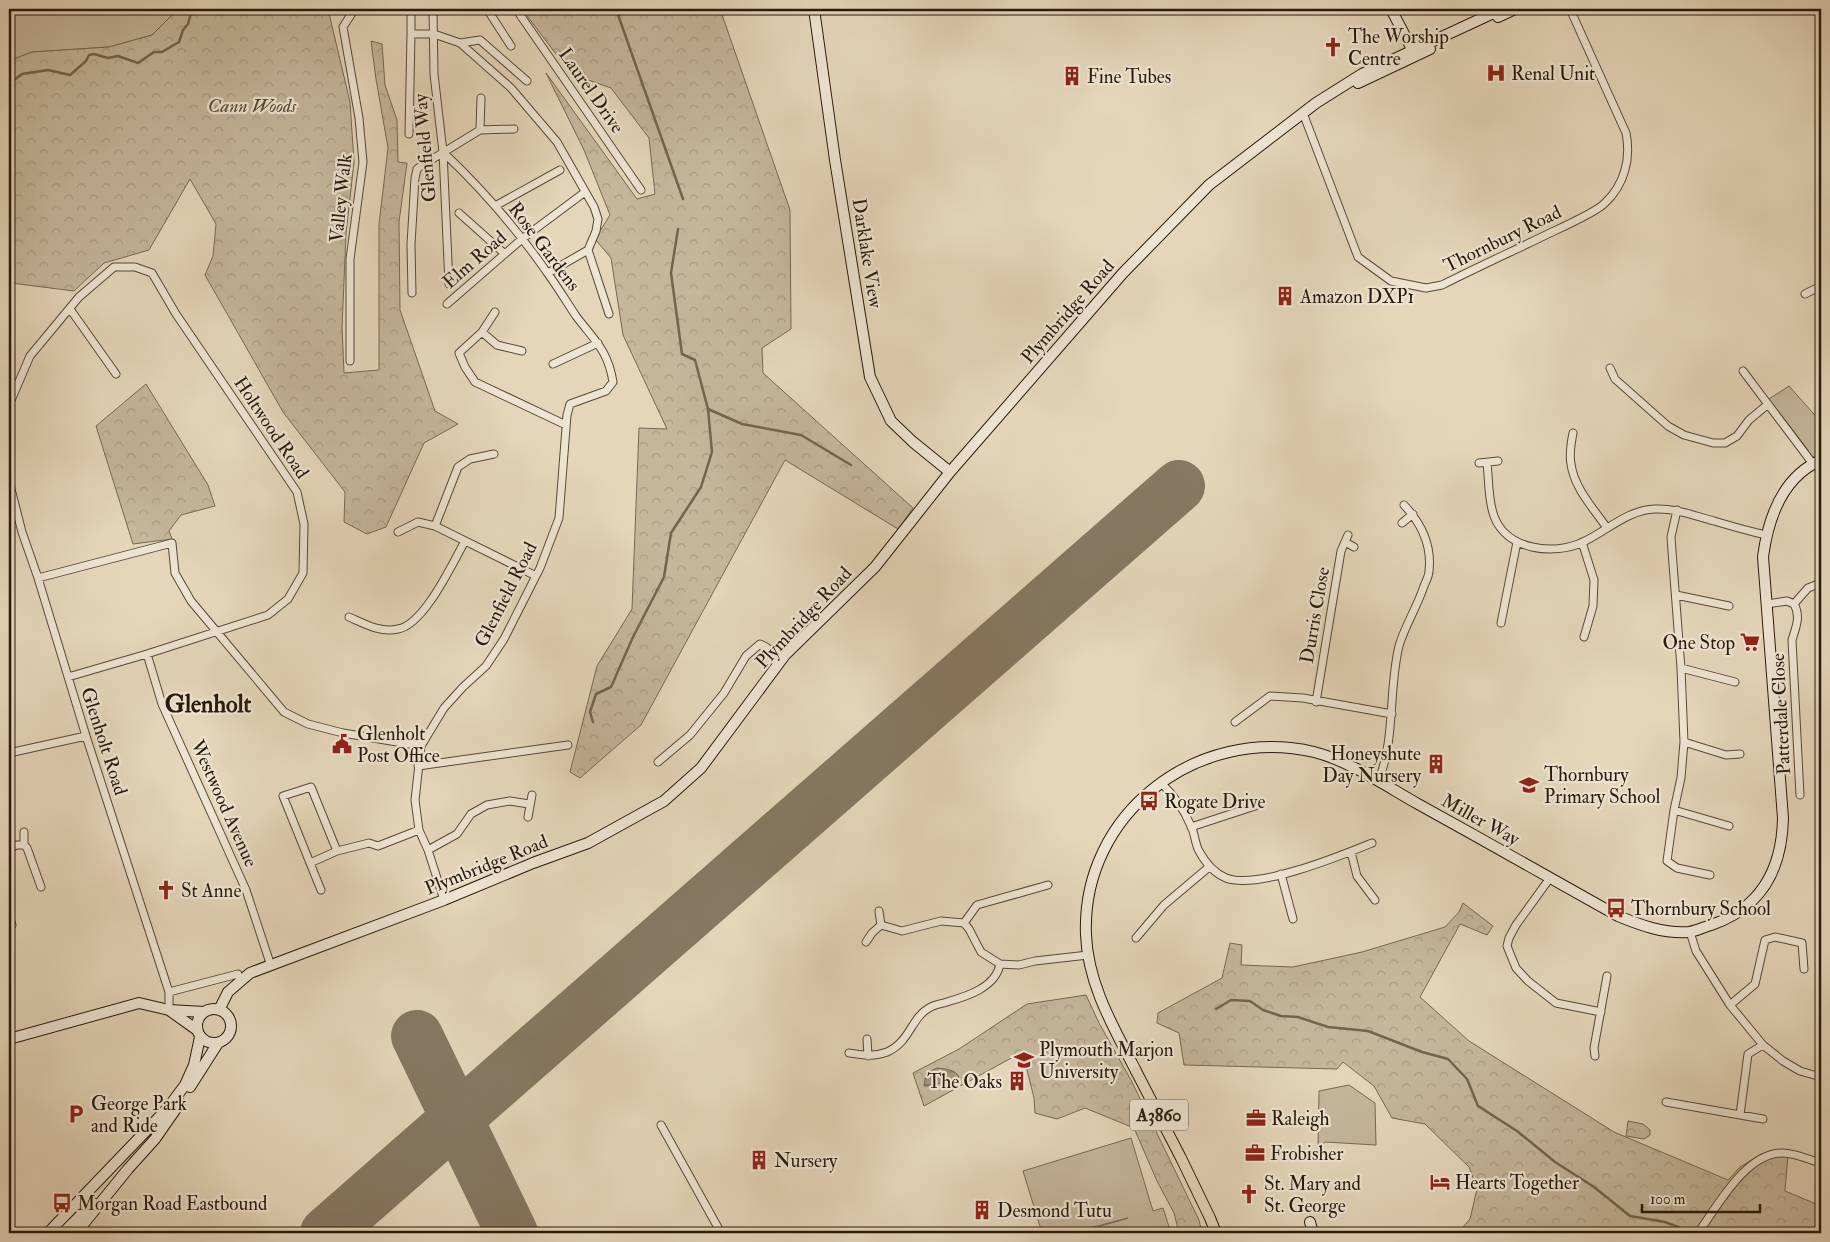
<svg xmlns="http://www.w3.org/2000/svg" width="1830" height="1242" viewBox="0 0 1830 1242" font-family="'IM FELL Double Pica',serif">
<defs>
<pattern id="forest-crowns" width="20" height="18" patternUnits="userSpaceOnUse" patternTransform="scale(1.25)"><rect width="20" height="18" fill="#c5b69c"/><path d="M2 6a3 3 0 1 1 6 0M12 15a3 3 0 1 1 6 0" fill="none" stroke="#a99c85"/></pattern>
<pattern id="water-rules" width="6" height="5" patternUnits="userSpaceOnUse" patternTransform="scale(1.25)"><rect width="6" height="5" fill="#a5967e"/><path d="M0 2.5h6" fill="none" stroke="#867a65"/></pattern>
</defs>
<rect width="100%" height="100%" fill="#e5d6ba"/>
<filter id="stains"><feTurbulence type="fractalNoise" baseFrequency=".004" numOctaves="4"/><feColorMatrix values="0 0 0 0 .2 0 0 0 0 .09 0 0 0 0 .02 0 0 0 .5 -.17"/></filter>
<radialGradient id="worn" r=".72"><stop offset=".6" stop-color="#630" stop-opacity="0"/><stop offset="1" stop-color="#630" stop-opacity=".3"/></radialGradient>
<!-- grass -->
<path fill="#c5b69c" stroke="#766854" d="M9,9H178L152,35L109,47L32,52L9,61Z
M1789,386L1821,422V455L1816,458L1810,456L1808,450L1769,399Z
M1349,1085L1375,1103L1376,1145L1325,1142L1318,1149L1319,1091Z
M1131,1138L1153,1211L1163,1208L1171,1233H1078L1128,1218L1070,1233H1042L1023,1171Z"/>
<!-- forest -->
<path fill="url(#forest-crowns)" stroke="#766854" d="M178,9H328L350,102L354,162L346,234L342,327L344,373L379,370V224L388,148L376,79L371,41L382,44L385,85L397,120L398,162L407,163L399,222L400,310L435,411L458,424L424,443L386,527L367,534L344,522L345,492L283,412L205,275L213,256L216,224L190,179L149,250L104,263L74,291L11,283L9,287V61L32,52L109,47L152,35Z
M522,9H720L790,210L791,329L762,348L763,373L913,508L898,529L785,460L641,725L580,778L570,772L597,666L632,609L639,428L667,429L623,335L611,258L595,239L610,215L584,150L546,73L637,199L655,194L649,138L611,88L571,74Z
M146,384L208,485L215,506L181,515L169,531L172,539L133,544L96,426Z
M1463,903L1493,926L1487,935L1460,924L1420,997L1469,1041L1614,1132L1728,1180L1740,1167L1761,1154L1788,1155L1785,1191L1821,1206V1233H1458L1470,1219L1477,1189L1469,1167L1425,1124L1392,1118L1374,1086L1343,1062L1337,1069L1184,1065L1179,1033L1157,1023L1158,1013L1222,978L1230,943L1242,945L1241,965L1293,967L1362,952L1445,927L1459,912Z
M1086,995L1099,1023L1131,1080L1199,1220L1202,1233H1179L1174,1213L1157,1181L1134,1128L1085,1108L1057,1119L1035,1113L1034,1098L1025,1062L1015,1056L924,1106L913,1073L959,1049L1027,1004Z
M1628,1121L1643,1124L1650,1130V1135L1644,1139L1626,1136Z"/>
<!-- water -->
<path fill="url(#water-rules)" stroke="#736450" d="M937,1068C945,1069 955,1069 959,1077L934,1085L924,1086L926,1073Z"/>
<g fill="none" stroke-linecap="round" stroke-linejoin="round">
<!-- stream -->
<path stroke="#736450" stroke-width="2.5" d="M616,9L683,199
M9,84L22,74L48,70L70,75L86,61L89,55L94,54L108,58L118,56L138,63L154,52H162L179,42L183,30L188,24L192,9
M708,409L742,424L801,435L851,465
M593,722L590,712L596,694L611,687L633,637L664,577L671,533L701,487L712,452L708,409L695,360L682,354L671,273L678,229
M1216,1009L1231,1000L1250,1001L1263,1010L1281,1016L1298,1017L1328,1027L1368,1031L1422,1052L1448,1059L1467,1079L1478,1106L1517,1131L1555,1162L1594,1187L1630,1216L1665,1222L1691,1232"/>
<!-- runway -->
<path stroke="#867862" stroke-width="52" d="M417,1036L512,1233
M326,1233L1179,486"/>
<defs>
<path id="street" d="M433,9L434,74L443,152L449,284
M487,9L511,46
M516,9L641,190
M411,34V9
M460,43L480,40L527,81
M1303,113L1358,257L1391,281L1426,288L1442,285C1478,267 1515,250 1552,232C1565,226 1596,212 1605,203C1625,184 1631,158 1626,133L1570,9
M480,130L514,129
M409,134L411,34H434L460,43L511,88L557,142L594,207L598,219L596,231L588,250L548,273
M443,152C481,188 516,228 546,271C557,286 566,301 576,316C594,340 608,350 613,382L606,391L570,404L567,415L559,518L540,568L504,639L486,666L463,687L444,708L421,746L415,800L419,830L428,850L444,900
M495,206L560,170
M459,213L505,254
M588,250L609,314
M412,293L411,244L415,178L417,169L421,166L480,130L481,98
M1805,294L1821,286
M447,304L522,239L585,192
M70,309L116,374
M495,312L482,332L459,353L465,367L475,382L566,425
M482,332L497,345L522,351
M350,361V259L363,162L359,118L343,27L352,13L357,9
M553,364L598,343
M1610,368L1615,379L1668,426L1684,435L1713,443H1725L1737,436L1749,420L1767,405
M1743,371L1813,464
M9,405L30,356L79,297L114,267H135L152,273L176,314L297,492L304,524L303,573L288,599L268,615L147,654L68,677
M1573,433C1571,443 1569,454 1571,464C1574,488 1594,509 1607,528
M1479,463L1498,461
M1487,463C1489,480 1488,500 1494,516C1506,550 1554,556 1583,542C1607,531 1627,510 1655,509C1675,508 1695,516 1714,521C1731,526 1748,531 1766,535
M9,481L22,532L38,578L86,736L169,992V1010
M1677,510L1671,537L1672,551L1681,668L1684,742L1681,778L1674,810L1667,861L1677,868L1710,875
M1402,523L1413,514
M435,526L458,467L470,459L494,454
M398,532L418,522L435,526L536,576
M1345,542L1354,547
M1582,542L1594,580L1593,606L1584,637
M38,578L172,543L175,573L191,601L284,712L308,724L343,733L421,746
M1676,595L1729,606
M1767,604L1787,601L1794,604C1801,616 1796,627 1792,640L1800,795
M1794,604L1808,588L1821,583
M349,617C365,624 380,633 398,629C424,625 452,564 465,541
M1501,623L1517,542
M147,654L162,704L246,890L271,966
M1681,668L1735,682
M1316,702L1341,551L1348,535
M1235,722L1270,696L1303,698L1392,714
M1684,742L1726,755L1740,754
M9,753L86,736
M658,762L690,735L724,693L746,656L760,644L766,647L782,660
M418,766L568,745
M1378,782C1396,738 1388,691 1399,646C1404,628 1418,605 1424,586C1426,581 1429,576 1429,571C1432,545 1421,523 1404,505
M1161,783C1173,794 1184,810 1191,826C1195,834 1195,844 1199,851C1205,862 1214,873 1226,878C1257,890 1340,856 1372,843
M1674,810L1729,826
M528,817L532,795
M1191,827L1255,806
M24,832V845L27,848L41,887
M9,848L17,845H24
M428,850L457,834L471,814L487,805L510,801L529,804
M337,851L311,787L283,796L310,863L337,851L369,843L378,846L419,830
M1351,852L1357,876L1375,900
M310,863L321,890
M1281,874L1293,919
M1550,878L1516,925L1509,938L1507,946L1516,968L1528,981L1556,1003L1601,1012
M879,911L881,925
M9,916L12,925
M964,923L977,905L1048,885
M1690,932L1696,951L1730,1005L1763,1045L1783,1061L1800,1071L1821,1077
M1136,938L1164,905L1209,867
M866,942L872,933L881,925L902,931L941,921L964,923L969,929L981,952L1000,964L1019,965L1035,961L1088,955
M169,992L238,974
M1730,1005L1755,984L1765,940L1775,937L1802,943L1804,969
M867,1039L868,1056
M849,1053C862,1055 874,1057 887,1052C910,1042 911,1018 929,1008C935,1004 941,1004 947,1002C968,996 996,987 1000,964
M1595,1056L1594,1048L1607,976
M1666,1102L1763,1119
M1740,1115L1748,1054L1763,1045
M661,1125L721,1233
M1698,1233C1717,1207 1746,1152 1783,1153C1795,1153 1810,1160 1821,1163"/>
<path id="secondary" d="M814,9L835,160L870,377L891,421L913,442L950,472
M1391,9L1415,55
M1498,17L1515,9
M1358,83L1430,49
M197 1026a17 17 0 1 1 34 0a17 17 0 1 1-34 0Z
M169,1010L197,1030
M219,1010L228,992L250,973L444,900L533,863L588,843L664,801L701,768L785,655L875,567L950,472L1123,273L1209,185L1316,103L1362,74L1502,9
M9,1039L139,1003L169,1010L204,1012
M1136,1071C1114,1028 1088,985 1086,935C1081,814 1197,725 1314,752C1350,761 1386,786 1418,804C1485,841 1552,879 1618,916C1640,925 1664,934 1689,932C1696,931 1704,927 1711,925C1761,908 1782,869 1783,818L1763,557C1768,519 1782,477 1821,460
M190,1087L218,1043
M1310,1222L1313,1233
M48,1233L167,1109L185,1085L194,1065L200,1037
M63,1233L93,1203
M76,1233L128,1169L155,1139L180,1103"/>
<path id="primary" d="M1136,1071L1181,1158L1210,1218L1216,1233"/>
</defs>
<!-- street casing -->
<use href="#street" stroke="#574837" stroke-width="9"/>
<!-- secondary casing -->
<use href="#secondary" stroke="#28190b" stroke-width="12"/>
<!-- primary casing -->
<use href="#primary" stroke="#28190b" stroke-width="12"/>
<!-- street -->
<use href="#street" stroke="#eee4d2" stroke-width="7"/>
<!-- secondary -->
<use href="#secondary" stroke="#eee4d2" stroke-width="10"/>
<!-- primary -->
<use href="#primary" stroke="#e5d6ba" stroke-width="10"/>
</g>
<!-- icons -->
<defs>
<symbol id="church-bare" viewBox="-9 -9 18 18"><path d="M-1.2-6h2.4v3.5h3.3v2.4h-3.3V6h-2.4V-.1h-3.3v-2.4h3.3Z" fill="#8f2418" stroke="#eee4d2" stroke-width="2.5" paint-order="stroke"/></symbol>
<symbol id="hospital-bare" viewBox="-9 -9 18 18"><path d="M-5-5h3v3.5h4V-5h3V5h-3V1.5h-4V5h-3Z" fill="#8f2418" stroke="#eee4d2" stroke-width="2.5" paint-order="stroke"/></symbol>
<symbol id="building-bare" viewBox="-9 -9 18 18"><path d="M-4-6H4V6H1V3H-1V6H-4ZM-2.5-4.3h1.7v1.8h-1.7ZM.8-4.3h1.7v1.8H.8ZM-2.5-1h1.7V.8h-1.7ZM.8-1h1.7V.8H.8Z" fill="#8f2418" stroke="#eee4d2" stroke-width="2.5" paint-order="stroke"/></symbol>
<symbol id="supermarket-bare" viewBox="-9 -9 18 18"><path d="M-6-5.5h2.5l.6 2H6L4.5 2H-2.5L-4.4-4H-6ZM-1.5 3.2a1.3 1.3 0 1 0 .1 0ZM3 3.2a1.3 1.3 0 1 0 .1 0Z" fill="#8f2418" stroke="#eee4d2" stroke-width="2.5" paint-order="stroke"/></symbol>
<symbol id="civic-bare" viewBox="-9 -9 18 18"><path d="M-.6-6.5H3V-4.5H.6V-3L4-1V1h2V6H-6V1h2V-1L-.6-3ZM-1.2 2.5V6h2.4V2.5Z" fill="#8f2418" stroke="#eee4d2" stroke-width="2.5" paint-order="stroke"/></symbol>
<symbol id="school-bare" viewBox="-9 -9 18 18"><path d="M0-5L7-2L0 1L-7-2ZM-4 1L0 2.5L4 1V4Q0 6-4 4Z" fill="#8f2418" stroke="#eee4d2" stroke-width="2.5" paint-order="stroke"/></symbol>
<symbol id="bus-bare" viewBox="-9 -9 18 18"><path d="M-5-6H5V4H4V6H2V4H-2V6H-4V4H-5ZM-3.5-4V0h7V-4ZM-3.5 1.2v1.5H-2V1.2ZM2 1.2v1.5H3.5V1.2Z" fill="#8f2418" stroke="#eee4d2" stroke-width="2.5" paint-order="stroke"/></symbol>
<symbol id="university-bare" viewBox="-9 -9 18 18"><path d="M0-5L7-2L0 1L-7-2ZM-4 1L0 2.5L4 1V4Q0 6-4 4Z" fill="#8f2418" stroke="#eee4d2" stroke-width="2.5" paint-order="stroke"/></symbol>
<symbol id="parking-bare" viewBox="-9 -9 18 18"><path d="M-3.5-5.5H1a3.5 3.5 0 0 1 0 7H-1V5.5H-3.5ZM-1-3.4V-.6H.8a1.4 1.4 0 0 0 0-2.8Z" fill="#8f2418" stroke="#eee4d2" stroke-width="2.5" paint-order="stroke"/></symbol>
<symbol id="office-bare" viewBox="-9 -9 18 18"><path d="M-6-3h4V-5.5h4V-3h4V5H-6ZM-1-4.5V-3h2v-1.5ZM-6 0V1H6V0Z" fill="#8f2418" stroke="#eee4d2" stroke-width="2.5" paint-order="stroke"/></symbol>
<symbol id="hotel-bare" viewBox="-9 -9 18 18"><path d="M-6-4.5h1.5V1H6V5H4.5V3h-9V5H-6ZM-4 0a1.8 1.8 0 1 1 3.6 0ZM.5 0V-2.5h3Q6-2.5 6 0Z" fill="#8f2418" stroke="#eee4d2" stroke-width="2.5" paint-order="stroke"/></symbol>
</defs>
<g fill-rule="evenodd">
<use href="#church-bare" x="1319" y="33" width="28" height="28"/>
<use href="#hospital-bare" x="1482" y="59" width="28" height="28"/>
<use href="#building-bare" x="1058" y="62" width="28" height="28"/>
<use href="#building-bare" x="1271" y="282" width="28" height="28"/>
<use href="#supermarket-bare" x="1736" y="628" width="28" height="28"/>
<use href="#civic-bare" x="328" y="730" width="28" height="28"/>
<use href="#building-bare" x="1422" y="750" width="28" height="28"/>
<use href="#school-bare" x="1515" y="771" width="28" height="28"/>
<use href="#bus-bare" x="1135" y="787" width="28" height="28"/>
<use href="#church-bare" x="152" y="876" width="28" height="28"/>
<use href="#bus-bare" x="1602" y="894" width="28" height="28"/>
<use href="#university-bare" x="1010" y="1046" width="28" height="28"/>
<use href="#building-bare" x="1003" y="1067" width="28" height="28"/>
<use href="#parking-bare" x="62" y="1100" width="28" height="28"/>
<use href="#office-bare" x="1242" y="1104" width="28" height="28"/>
<use href="#office-bare" x="1241" y="1139" width="28" height="28"/>
<use href="#building-bare" x="745" y="1146" width="28" height="28"/>
<use href="#hotel-bare" x="1426" y="1168" width="28" height="28"/>
<use href="#church-bare" x="1235" y="1180" width="28" height="28"/>
<use href="#bus-bare" x="48" y="1189" width="28" height="28"/>
<use href="#building-bare" x="968" y="1196" width="28" height="28"/>
</g>
<g text-anchor="middle" stroke-width="4.5" stroke-linejoin="round" paint-order="stroke">
<!-- shield labels -->
<rect fill="#eee4d2" stroke="#635647" stroke-width="1" x="1130" y="1099.5" width="58" height="31" rx="4"/>
<g font-size="18" font-weight="bold" fill="#28190b">
<text x="1159" y="1121">A3860</text>
</g>
<!-- poi labels -->
<g font-size="19" fill="#28190b" stroke="#eee4d2" text-anchor="start">
<text x="1348" y="43">The Worship<tspan x="1348" dy="22">Centre</tspan></text>
<text x="1511" y="80">Renal Unit</text>
<text x="1087" y="83">Fine Tubes</text>
<text x="1300" y="303">Amazon DXP1</text>
<text x="1735" y="649" text-anchor="end">One Stop</text>
<text x="357" y="740">Glenholt<tspan x="357" dy="22">Post Office</tspan></text>
<text x="1421" y="760" text-anchor="end">Honeyshute<tspan x="1421" dy="22">Day Nursery</tspan></text>
<text x="1544" y="781">Thornbury<tspan x="1544" dy="22">Primary School</tspan></text>
<text x="1164" y="808">Rogate Drive</text>
<text x="181" y="897">St Anne</text>
<text x="1631" y="915">Thornbury School</text>
<text x="1039" y="1056">Plymouth Marjon<tspan x="1039" dy="22">University</tspan></text>
<text x="1002" y="1088" text-anchor="end">The Oaks</text>
<text x="91" y="1110">George Park<tspan x="91" dy="22">and Ride</tspan></text>
<text x="1271" y="1125">Raleigh</text>
<text x="1270" y="1160">Frobisher</text>
<text x="774" y="1167">Nursery</text>
<text x="1455" y="1189">Hearts Together</text>
<text x="1264" y="1190">St. Mary and<tspan x="1264" dy="22">St. George</tspan></text>
<text x="77" y="1210">Morgan Road Eastbound</text>
<text x="997" y="1217">Desmond Tutu</text>
</g>
<!-- street labels -->
<g font-size="19" fill="#28190b" stroke="#eee4d2">
<text transform="translate(592 90) rotate(55)" y="7">Laurel Drive</text>
<text transform="translate(424 148) rotate(-95)" y="7">Glenfield Way</text>
<text transform="translate(340 198) rotate(-84)" y="7">Valley Walk</text>
<text transform="translate(1502 238) rotate(-26)" y="7">Thornbury Road</text>
<text transform="translate(545 246) rotate(53)" y="7">Rose Gardens</text>
<text transform="translate(868 253) rotate(81)" y="7">Darklake View</text>
<text transform="translate(474 259) rotate(-41)" y="7">Elm Road</text>
<text transform="translate(1067 311) rotate(-49)" y="7">Plymbridge Road</text>
<text transform="translate(272 427) rotate(56)" y="7">Holtwood Road</text>
<text transform="translate(505 594) rotate(-63)" y="7">Glenfield Road</text>
<text transform="translate(1314 615) rotate(-80)" y="7">Durris Close</text>
<text transform="translate(803 617) rotate(-47)" y="7">Plymbridge Road</text>
<text transform="translate(1780 714) rotate(-93)" y="7">Patterdale Close</text>
<text transform="translate(105 741) rotate(72)" y="7">Glenholt Road</text>
<text transform="translate(225 803) rotate(66)" y="7">Westwood Avenue</text>
<text transform="translate(1481 819) rotate(29)" y="7">Miller Way</text>
<text transform="translate(486 864) rotate(-22)" y="7">Plymbridge Road</text>
</g>
<!-- park labels -->
<g font-size="19" font-style="italic" fill="#574836" stroke="#eee4d2">
<text x="252" y="112">Cann Woods</text>
</g>
<!-- district labels -->
<g font-size="24" font-weight="bold" fill="#28190b" stroke="#eee4d2">
<text x="208" y="712">Glenholt</text>
</g>
</g>
<!-- margin -->
<rect width="1830" height="1242" fill="none" stroke="#e5d6ba" stroke-width="30"/>
<rect x="10" y="10" width="1810" height="1222" fill="none" stroke="#28190b" stroke-width="2.5"/>
<rect x="15" y="15" width="1800" height="1212" fill="none" stroke="#28190b"/>
<!-- scale -->
<path d="M1642 1204v8h118v-8" fill="none" stroke="#28190b" stroke-width="2.5"/>
<text x="1650" y="1204" font-size="15" fill="#28190b" stroke="#eee4d2" stroke-width="4" paint-order="stroke">100 m</text>
<rect width="100%" height="100%" filter="url(#stains)"/>
<rect width="100%" height="100%" fill="url(#worn)"/>
</svg>
